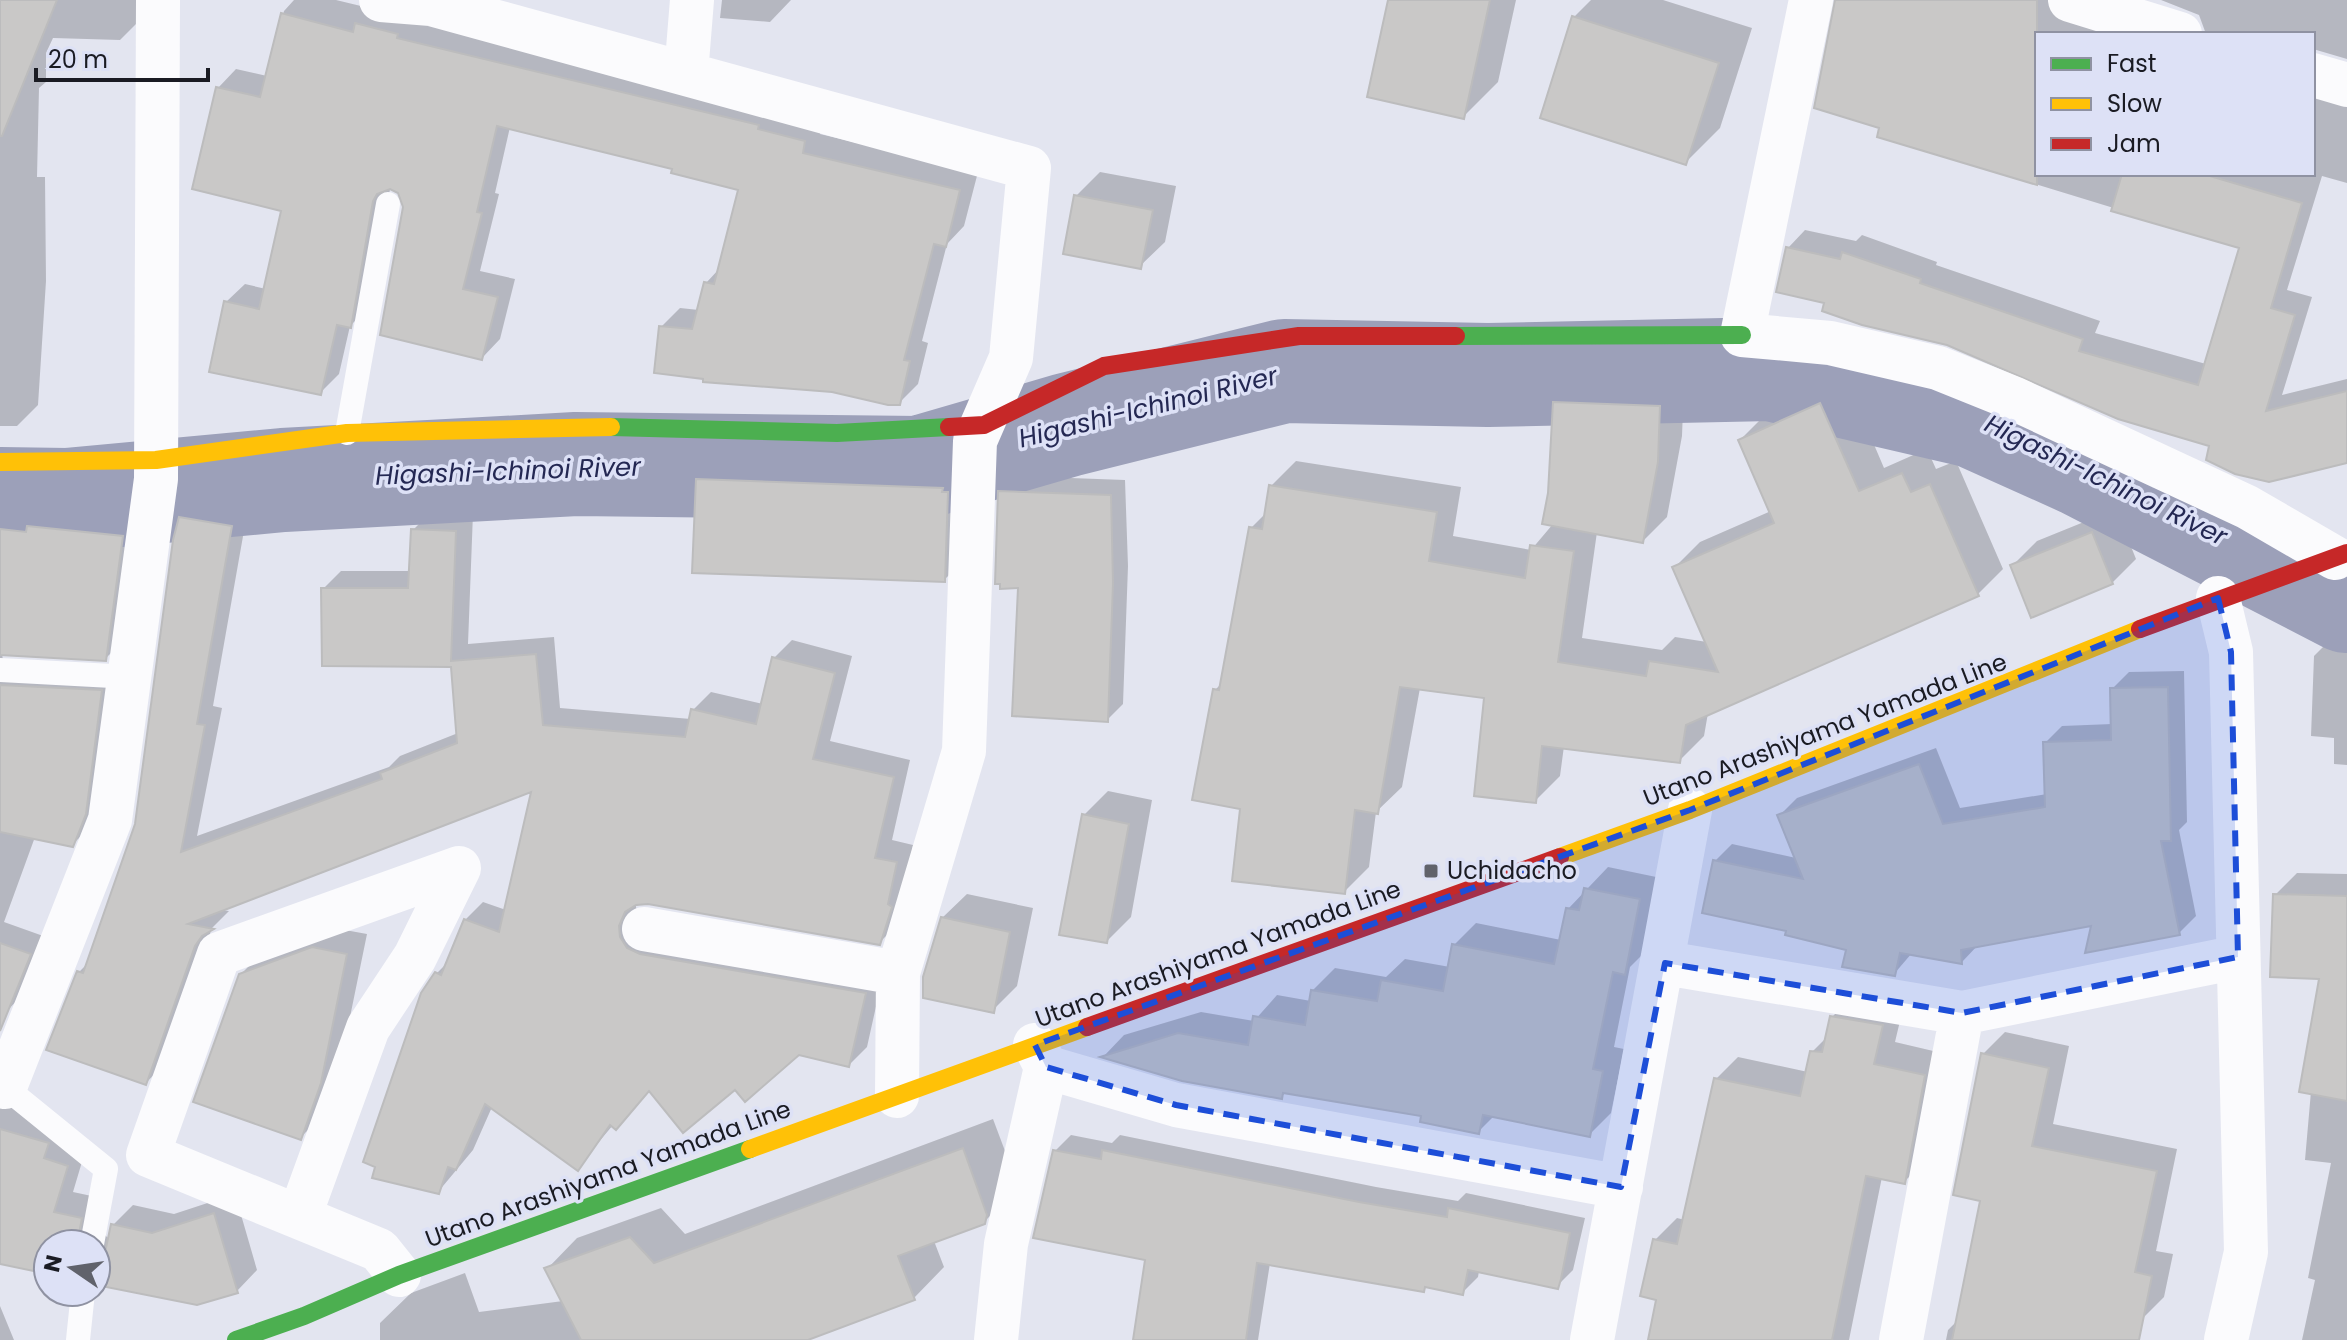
<svg xmlns="http://www.w3.org/2000/svg" width="2347" height="1340" viewBox="0 0 2347 1340" font-family="Poppins,sans-serif">
<rect width="100%" height="100%" fill="#e3e5f0"/>
<!-- shadow -->
<path fill="#0003" d="M0,0H141V19L120,40L53,38L46,53V82L39,88L37,177H45L46,281L38,405L17,426H0Z
M294,0H336L776,106L823,123L820,134L978,172L964,226L947,244L922,341L928,343L918,384L899,403L661,327L680,308L699,310L706,283L720,268L741,189L674,168L510,127L495,193L499,194L480,271L515,279L500,339L482,358L398,190L390,189L369,307L350,326L339,374L320,393L226,302L245,284L266,289L284,210L218,88L236,69L267,76L284,11Z
M722,0H791L770,22L720,18Z
M1390,0H1516L1498,82L1463,117Z
M1591,0H1663L1752,28L1720,128L1686,162L1574,17Z
M1836,0H2070L2170,34H2037V174H2313V75L2347,87V183L2322,176L2287,290L2312,297L2282,395L2347,379V461L2212,444L1948,343L1827,302L1788,248L1805,230L1856,241L1862,235L1937,262L1936,265L2100,321L2095,333L2206,364L2241,247L1879,136L1882,127Z
M2161,0H2347V59L2313,49V34H2206L2199,15Z
M1100,172L1176,186L1165,242L1140,266L1076,196Z
M1579,378L1684,383L1682,436L1667,517L1643,541L1597,532L1582,638L1662,650L1675,637L1707,642L1675,567L1700,542L1771,511L1740,440L1765,415L1846,379L1884,468L1927,449L1936,469L1956,461L2003,569L1978,594L1708,713L1704,736L1679,761L1564,746L1560,776L1535,801L1486,696L1420,688L1402,787L1376,812L1369,867L1344,892L1242,807L1215,690L1222,683L1251,528L1267,512L1271,486L1296,461L1461,487L1453,536L1531,550L1553,524L1550,493L1555,403Z
M732,445L976,454L979,546L944,580L698,480Z
M1016,476L1125,480L1128,566L1123,704L1107,720L1000,492Z
M199,500L248,508L213,706L222,708L197,836L389,767L400,756L458,733L452,665L323,589L341,571H411L413,530L431,512L473,513L468,644L554,637L560,708L691,719L693,710L711,692L763,704L774,658L792,640L852,656L830,741L910,760L892,840L913,845L898,924L880,942L648,902L636,906L637,918L883,975L867,1047L849,1065L798,1053L735,1087L650,1090L616,1128L613,1125L577,1168L492,1107L473,1150L438,1192L436,974L449,961L465,920L483,902L506,910L534,788L220,910L229,911L212,928L163,1065L146,1083L79,972L88,963L137,824L181,518Z
M2116,509L2136,559L2112,583L2013,565L2037,541Z
M45,511L139,520L122,642L105,659L2,653L3,661L118,674L89,828L72,845L35,837L4,922L46,937L23,994L7,1011L0,1008V512L40,516Z
M2336,634H2347V765L2334,764V738L2311,736L2314,656Z
M2184,671L2187,822L2179,830L2196,916L2179,933L2094,923L1979,944L1962,962L1912,953L1894,974L1848,949L1788,930L1715,861L1732,844L1796,858L1780,815L1797,798L1936,748L1960,808L2047,794L2045,743L2062,726L2112,724V689L2129,672Z
M1108,791L1152,800L1131,917L1107,941L1084,815Z
M1608,867L1661,878L1647,950L1630,967L1614,1047L1624,1049L1611,1113L1589,1135L1495,1115L1479,1131L1424,1115L1287,1091L1281,1097L1182,1079L1104,1056L1124,1035L1201,1012L1254,1021L1277,995L1311,1001L1313,990L1335,968L1386,977L1405,959L1450,967L1454,945L1476,923L1561,940L1568,909Z
M2297,873L2347,874V1340H2302L2315,1280L2308,1278L2331,1163L2305,1160L2321,977L2275,895Z
M967,894L1033,908L1017,986L993,1010L942,918Z
M334,928L367,934L341,1061L321,1117L300,1138L240,975L262,953Z
M1854,995L1904,1004L1895,1042L1946,1054L1926,1160L1904,1182L1882,1177L1849,1340H1650L1659,1298L1655,1240L1677,1218L1685,1220L1716,1079L1738,1057L1808,1072L1812,1052L1828,1036L1832,1017Z
M2005,1032L2069,1046L2053,1124L2177,1149L2156,1251L2173,1254L2164,1297L2142,1319L2134,1340H1946L1948,1330L1958,1320L1983,1200V1054Z
M0,1095L87,1145L73,1192L101,1198L97,1227L109,1239L113,1225L133,1205L174,1214L235,1194L257,1270L237,1291L96,1282V1244H48V1273L0,1254Z
M993,1119L1017,1183L1015,1191L984,1222L934,1241L944,1267L914,1298L802,1340H380V1323L411,1293L465,1273L479,1312L563,1301L547,1269L577,1238L661,1208L685,1234Z
M1071,1135L1112,1143L1120,1135L1376,1187L1458,1201L1466,1193L1585,1218L1573,1270L1557,1286L1479,1271L1478,1277L1462,1293L1428,1286L1423,1290L1270,1263L1258,1340H1135L1147,1258L1055,1151Z
M0,1306L14,1340H0Z"/>
<g fill="none" stroke-linecap="round" stroke-linejoin="round">
<!-- river -->
<path stroke="#9ca0b9" stroke-width="104" d="M0,499L67,500L283,480L576,464L919,468L1067,425L1284,371L1488,375L1771,369L1974,416L2083,465L2347,601"/>
</g>
<!-- building -->
<path fill="#c9c8c7" stroke="#bcbcbd" stroke-width="2" d="M0,0H57L2,136H0Z
M1388,0H1490L1464,119L1367,97Z
M1835,0H2037V185L1877,137L1879,128L1814,108Z
M281,13L353,32L355,23L398,34L397,38L759,125L758,129L805,141L803,153L960,190L946,247L934,244L904,360L910,361L900,405H888L832,392L703,382V379L654,373L659,326L692,329L704,282L714,284L738,190L671,173L672,169L497,126L477,212L482,213L463,289L498,297L482,360L380,335L403,207L398,193L390,189L377,194L373,201L351,328L337,325L321,395L209,372L224,301L259,309L281,211L192,189L216,87L260,97Z
M1572,16L1719,63L1686,165L1540,118Z
M2122,174H2203L2302,203L2271,308L2295,315L2266,411L2347,391V463L2269,482L2235,474L2206,460L2209,446L2118,419L1947,345L1862,325L1822,311L1824,303L1776,292L1786,247L1840,259L1842,252L1921,279L1920,283L2083,339L2079,351L2198,385L2239,248L2111,211Z
M1074,195L1153,210L1141,269L1063,254Z
M1553,402L1660,406L1658,462L1643,543L1542,524L1548,493Z
M1820,403L1859,491L1902,473L1911,492L1930,484L1979,596L1686,725L1680,763L1542,746L1536,803L1474,796L1484,698L1400,687L1378,814L1355,810L1345,894L1232,881L1240,809L1192,800L1213,689L1219,690L1249,527L1262,529L1269,485L1437,512L1429,561L1525,578L1530,545L1574,551L1558,662L1646,676L1649,661L1718,672L1672,567L1774,523L1738,440Z
M696,479L943,488L942,492H948L945,582L692,573Z
M998,491L1111,495L1113,583L1108,722L1012,716L1018,588L1000,589V584H995Z
M179,517L232,526L197,724L205,725L181,852L382,779L380,773L457,743L451,667L322,666L321,588H408L411,529L456,531L451,661L536,654L543,725L685,737L691,709L756,724L772,657L835,673L813,759L894,777L875,858L897,862L888,904L892,907L880,945L648,904L636,905L625,912L619,926L620,937L627,948L640,954L866,993L849,1067L799,1055L745,1102L735,1090L683,1133L649,1091L616,1130L610,1125L578,1171L485,1104L456,1170L448,1167L439,1194L372,1178L375,1167L363,1162L421,993L435,972L441,975L464,919L499,932L531,792L188,924L214,929L202,936L195,946L146,1085L46,1050L77,971L83,973L135,824L173,540Z
M27,526L123,536L106,661L0,655V529L26,532Z
M2092,532L2113,584L2031,618L2010,565Z
M0,685L102,690L86,814L73,847L0,832Z
M2168,687L2171,841H2161L2180,935L2085,953L2091,926L1961,950L1962,964L1900,953L1895,976L1842,967L1846,950L1785,935L1786,931L1702,913L1713,860L1803,879L1777,815L1919,764L1943,824L2045,807L2043,742L2111,740L2110,688Z
M1082,814L1129,824L1107,943L1059,935Z
M1584,888L1640,899L1625,975L1613,972L1593,1069L1603,1071L1590,1137L1483,1115L1479,1134L1420,1122L1421,1116L1283,1093L1282,1099L1182,1081L1100,1057L1178,1033L1248,1045L1253,1016L1305,1025L1311,990L1377,1001L1381,980L1443,991L1452,944L1554,964L1566,908L1579,910Z
M2273,894L2347,896V1101L2299,1092L2319,979L2270,977Z
M941,917L1010,932L994,1013L923,998V977Z
M0,943L31,954L0,1031Z
M312,947L347,954L321,1083L301,1140L193,1102L239,974Z
M1830,1016L1883,1025L1874,1064L1925,1075L1905,1184L1866,1176L1832,1340H1648L1656,1300L1640,1296L1653,1239L1677,1244L1714,1078L1800,1096L1810,1051L1822,1052Z
M1981,1053L2049,1068L2032,1146L2157,1171L2135,1272L2152,1276L2139,1340H1952L1980,1201L1953,1195Z
M0,1129L49,1143L44,1158L68,1166L54,1212L82,1218L77,1244H48V1274L0,1264Z
M963,1148L987,1215L985,1224L898,1256L915,1300L808,1340H581L544,1268L630,1237L654,1263Z
M1053,1150L1101,1159L1102,1150L1359,1202L1447,1217L1448,1208L1570,1233L1561,1279L1558,1289L1468,1270L1463,1295L1425,1287L1424,1292L1257,1263L1246,1340H1133L1145,1260L1033,1238Z
M214,1213L238,1293L197,1305L96,1285V1258L106,1248L111,1224L152,1233Z"/>
<g fill="none" stroke-linecap="round" stroke-linejoin="round">
<!-- lane -->
<path stroke="#fbfbfd" stroke-width="24" d="M347,433L388,204
M0,670L131,677
M5,1087L106,1169L92,1244
M78,1340L83,1292"/>
<!-- street -->
<path stroke="#fbfbfd" stroke-width="44" d="M381,0L431,4L1029,168L1011,358L975,441L964,751L898,973L897,1096
M1811,0L1742,335L1830,343L1938,368L2015,399L2247,507L2335,558
M2070,0L2180,34
M686,74L692,0
M2313,75L2347,85
M2218,598L2231,652L2246,1252L2226,1340
M644,929L898,973
M1665,963L1962,1013
M1046,1067L1176,1105L1621,1187
M0,1085L5,1087L110,820L156,479L158,0
M300,1215L368,1028L415,957L459,868L219,954L148,1155L379,1250L399,1275
M996,1340L1006,1244L1046,1067L1035,1045
M1592,1340L1690,810
M1901,1340L1962,1013L2238,957"/>
<!-- fast -->
<path stroke="#4caf50" stroke-width="18" d="M1456,336L1742,335
M611,427L837,433L949,427
M236,1340L304,1316L399,1275L750,1149"/>
<!-- slow -->
<path stroke="#ffc107" stroke-width="18" d="M0,462L156,460L347,433L611,427
M1560,857L1690,810L2140,629
M750,1149L1087,1027"/>
<!-- jam -->
<path stroke="#c62828" stroke-width="18" d="M949,427L984,425L1104,366L1299,336H1456
M2140,629L2347,553
M1087,1027L1560,857"/>
</g>
<!-- marked area -->
<path fill="#1d4ed8" fill-opacity="0.2" stroke="#1d4ed8" stroke-width="6" stroke-dasharray="16 10" stroke-linejoin="round" d="M2218,598L2231,652L2238,957L1962,1013L1665,963L1621,1187L1176,1105L1046,1067L1035,1045L1690,810Z"/>
<!-- markers -->
<rect fill="#60626b" stroke="#dde1f6" stroke-width="3" x="1423" y="863" width="16" height="16" rx="4"/>
<g text-anchor="middle" stroke-width="7" stroke-linejoin="round" paint-order="stroke">
<!-- street labels -->
<g font-size="24" fill="#1a1b23" stroke="#dde1f6">
<text transform="translate(1825 730) rotate(-21)" y="8">Utano Arashiyama Yamada Line</text>
<text transform="translate(1218 954) rotate(-20)" y="8">Utano Arashiyama Yamada Line</text>
<text transform="translate(608 1174) rotate(-20)" y="8">Utano Arashiyama Yamada Line</text>
</g>
<!-- poi labels -->
<g font-size="24" fill="#1a1b23" stroke="#dde1f6" text-anchor="start">
<text x="1447" y="879">Uchidacho</text>
</g>
<!-- water labels -->
<g font-size="26" font-style="italic" fill="#242853" stroke="#dde1f6">
<text transform="translate(1148 407) rotate(-14)" y="9">Higashi-Ichinoi River</text>
<text transform="translate(508 471) rotate(-2)" y="9">Higashi-Ichinoi River</text>
<text transform="translate(2106 480) rotate(26)" y="9">Higashi-Ichinoi River</text>
</g>
</g>
<!-- legend -->
<rect x="2035" y="32" width="280" height="144" fill="#dde1f6" stroke="#8f92a2" stroke-width="2"/>
<rect x="2051" y="58" width="40" height="12" fill="#4caf50" stroke="#8f92a2" stroke-width="2"/>
<text x="2107" y="72" font-size="24" fill="#1a1b23">Fast</text>
<rect x="2051" y="98" width="40" height="12" fill="#ffc107" stroke="#8f92a2" stroke-width="2"/>
<text x="2107" y="112" font-size="24" fill="#1a1b23">Slow</text>
<rect x="2051" y="138" width="40" height="12" fill="#c62828" stroke="#8f92a2" stroke-width="2"/>
<text x="2107" y="152" font-size="24" fill="#1a1b23">Jam</text>
<!-- north arrow -->
<g transform="translate(72 1268) rotate(283)"><circle r="38" fill="#dde1f6" stroke="#8f92a2" stroke-width="2"/>
<path d="M0-6L14 30L0 20L-14 30Z" fill="#60626b"/>
<text y="-12" font-size="22" font-weight="bold" text-anchor="middle" fill="#1a1b23">N</text>
</g>
<!-- scale -->
<path d="M36 68v12h172v-12" fill="none" stroke="#1a1b23" stroke-width="4"/>
<text x="48" y="68" font-size="24" fill="#1a1b23" stroke="#dde1f6" stroke-width="6" paint-order="stroke">20 m</text>
</svg>
